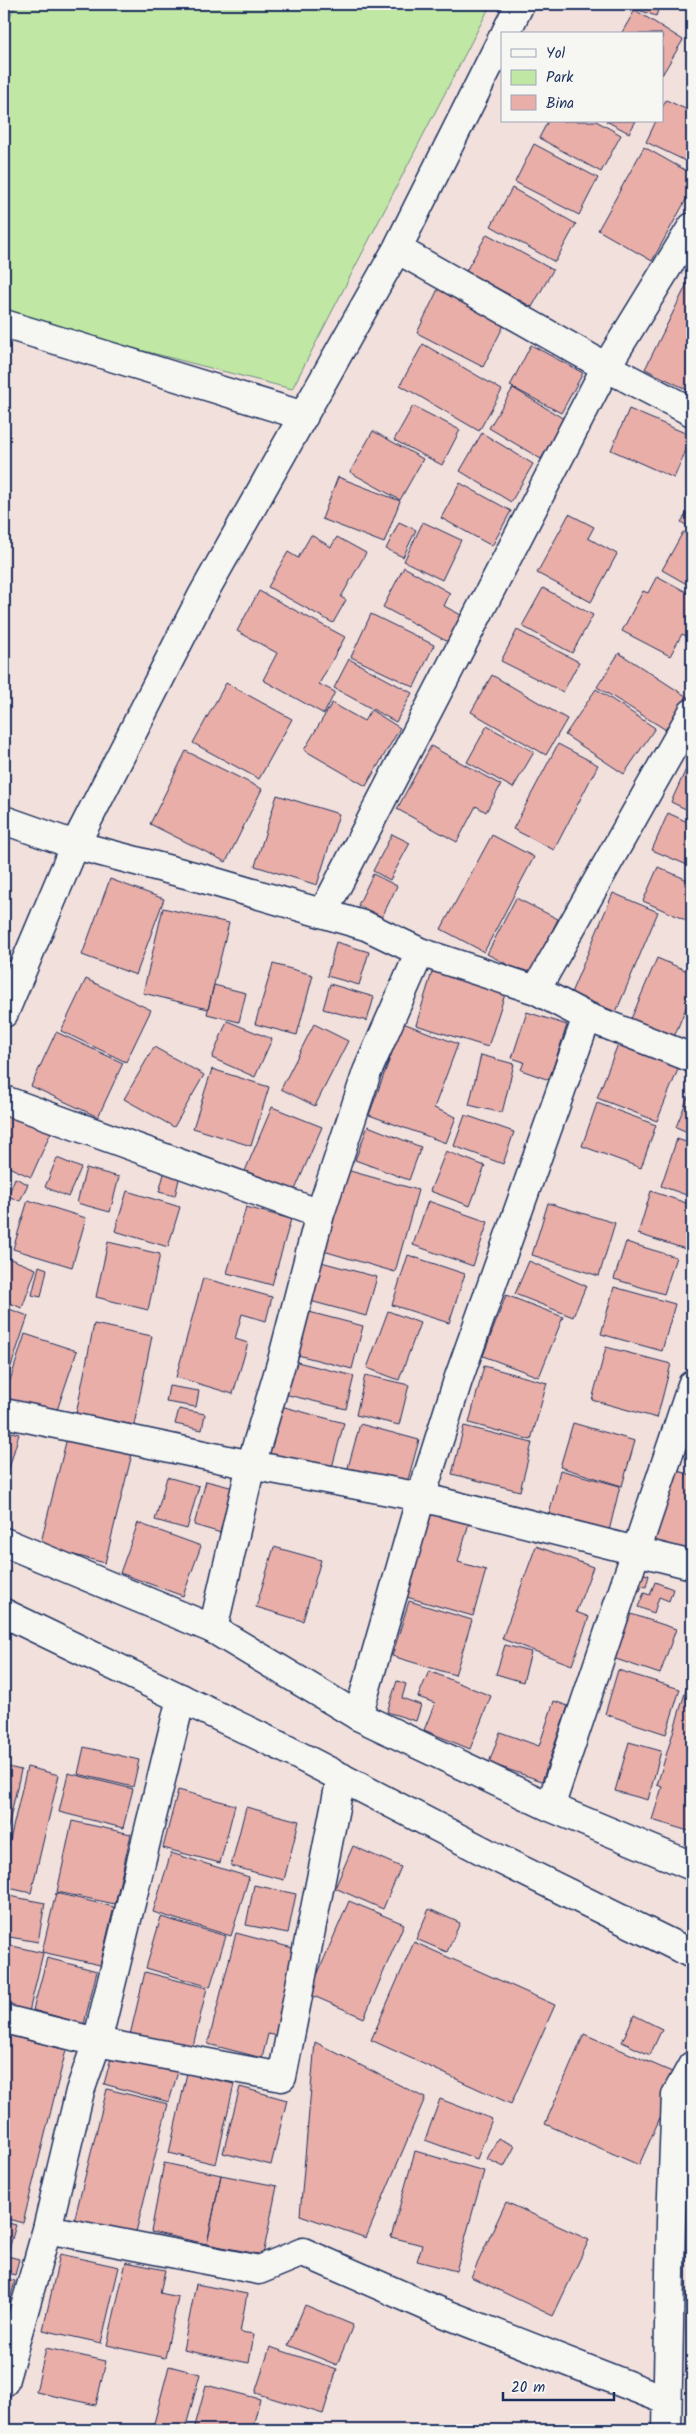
<svg xmlns="http://www.w3.org/2000/svg" width="696" height="2434" viewBox="0 0 696 2434" font-family="Kalam,sans-serif">
<rect width="100%" height="100%" fill="#f2e0dc"/>
<filter id="ink" filterUnits="userSpaceOnUse"><feTurbulence type="fractalNoise" baseFrequency=".02" numOctaves="2"/><feDisplacementMap in="SourceGraphic" scale="10" xChannelSelector="R" yChannelSelector="G"/><feConvolveMatrix kernelMatrix="1 2 1 2 8 2 1 2 1" color-interpolation-filters="sRGB"/></filter>
<g filter="url(#ink)">
<!-- green -->
<path fill="#c0e7a3" stroke="#6e8b80" d="M15,4H491L292,389L4,315V33Z"/>
<!-- building -->
<path fill="#e9aea8" stroke="#1b2f5e" d="M621,4H660L656,16Z
M635,10L683,40L662,75V34H621Z
M666,100L692,112V164L646,142L656,121H662V108Z
M548,121H596L621,135L601,172L539,138Z
M606,121H636L629,133Z
M534,144L598,178L579,215L515,182Z
M644,147L692,174V189L652,261L598,230Z
M512,188L576,224L555,262L491,226Z
M487,234L553,270L532,307L466,271Z
M688,282L692,284V392L645,369Z
M438,289L505,323L483,367L417,333Z
M423,344L502,390L479,431L400,385Z
M531,345L583,373L561,413L510,386Z
M513,388L564,419L541,459L489,428Z
M413,406L460,430L442,465L394,440Z
M629,409L692,436L674,478L611,450Z
M373,431L423,459L400,500L350,472Z
M482,433L533,464L511,502L460,471Z
M338,477L400,501L384,543L322,519Z
M460,483L511,511L492,546L441,518Z
M692,505V529L681,522Z
M569,514L594,527L588,538L617,554L591,602L537,573Z
M399,522L416,530L403,557L386,549Z
M423,522L461,540L442,580L404,561Z
M683,532L692,537V587L662,570Z
M311,535L331,547L337,537L366,553L341,597L346,600L333,623L268,587L288,552L298,558Z
M404,567L450,593L444,606L465,617L450,643L383,607Z
M657,576L692,595V639L682,634L670,656L622,631L643,591L648,593Z
M543,588L593,615L572,653L522,626Z
M259,591L345,637L319,684L335,692L324,714L263,680L277,653L237,631Z
M371,614L434,645L414,687L351,657Z
M517,630L579,662L563,692L501,661Z
M619,653L692,700L671,733L597,687Z
M349,659L412,693L396,722L334,688Z
M492,675L567,719L546,755L471,712Z
M226,683L292,719L259,779L193,743Z
M596,689L655,728L624,774L565,735Z
M332,703L364,721L371,710L400,728L366,786L304,750Z
M487,726L534,752L513,788L467,762Z
M558,744L598,765L554,850L513,829Z
M431,746L501,785L486,812L476,806L457,842L397,809Z
M186,751L262,789L226,862L150,824Z
M688,765L692,767V812L671,802Z
M277,795L339,814L317,885L255,866Z
M668,813L692,824V867L652,850Z
M392,834L410,843L390,880L373,871Z
M492,835L534,857L484,952L441,929Z
M658,867L692,882V923L643,901Z
M373,874L397,886L382,917L358,905Z
M110,879L164,899L136,975L82,955Z
M613,893L658,912L616,1012L571,993Z
M516,898L558,919L530,976L487,954Z
M163,908L229,923L208,1009L143,993Z
M336,942L369,952L359,985L327,976Z
M657,958L692,973V993L674,1037L631,1019Z
M273,964L313,975L297,1035L255,1024Z
M433,969L506,991L488,1047L416,1025Z
M86,979L151,1010L126,1062L61,1031Z
M330,984L374,997L367,1021L323,1009Z
M214,985L246,993L239,1022L207,1014Z
M527,1012L567,1025L549,1080L521,1070L524,1062L512,1058Z
M227,1021L272,1039L255,1077L212,1058Z
M403,1023L458,1044L434,1108L456,1117L446,1143L369,1115Z
M314,1024L348,1041L315,1106L281,1089Z
M56,1032L123,1063L98,1117L31,1086Z
M618,1044L679,1067L657,1121L597,1098Z
M154,1047L204,1075L174,1127L124,1099Z
M481,1055L514,1064L502,1113L469,1105Z
M212,1069L269,1087L251,1146L193,1128Z
M692,1087V1134L676,1127Z
M597,1103L656,1125L641,1168L582,1146Z
M272,1107L322,1127L294,1192L245,1171Z
M4,1114L52,1130L31,1177L4,1165Z
M465,1115L514,1132L503,1164L454,1146Z
M368,1126L421,1147L409,1180L355,1160Z
M677,1139L692,1144V1197L661,1186Z
M446,1151L485,1166L470,1206L430,1191Z
M57,1158L81,1168L68,1197L45,1187Z
M86,1168L119,1177L110,1212L77,1203Z
M343,1169L418,1190L395,1272L320,1250Z
M165,1170L180,1175L175,1196L159,1192Z
M15,1178L28,1184L20,1201L8,1196Z
M127,1191L180,1207L168,1247L115,1231Z
M651,1191L692,1205V1251L638,1234Z
M28,1200L86,1218L72,1267L13,1249Z
M428,1201L488,1222L473,1266L413,1245Z
M548,1203L615,1223L599,1276L532,1255Z
M246,1207L291,1219L272,1285L227,1273Z
M4,1242L8,1243L4,1258Z
M108,1242L160,1254L148,1310L96,1297Z
M626,1242L676,1257L664,1294L614,1279Z
M408,1255L465,1274L449,1323L392,1305Z
M8,1258L36,1269L22,1308L4,1301V1269Z
M529,1261L586,1286L573,1317L515,1294Z
M321,1262L377,1277L366,1316L310,1301Z
M39,1266L47,1269L41,1297L32,1295Z
M203,1278L272,1297L266,1321L242,1314L235,1339L248,1343L233,1394L176,1377Z
M614,1287L675,1304L662,1351L601,1334Z
M506,1295L563,1317L539,1377L483,1356Z
M4,1307L28,1316L4,1387Z
M305,1311L363,1326L352,1369L294,1354Z
M388,1311L420,1323L399,1380L367,1368Z
M94,1324L152,1336L134,1425L76,1414Z
M25,1334L77,1351L55,1416L4,1399Z
M606,1347L671,1364L657,1418L592,1400Z
M293,1361L354,1376L346,1409L284,1394Z
M484,1366L547,1383L531,1440L469,1423Z
M365,1375L409,1385L399,1425L356,1415Z
M169,1386L199,1391L196,1407L166,1402Z
M277,1405L344,1423L331,1471L264,1453Z
M179,1409L205,1414L202,1430L175,1424Z
M573,1423L635,1441L622,1486L560,1467Z
M360,1424L419,1440L406,1487L347,1471Z
M464,1426L532,1443L520,1491L452,1474Z
M4,1430L19,1434L4,1486Z
M67,1438L132,1454L105,1563L40,1546Z
M670,1469L692,1475V1557L649,1545Z
M560,1470L620,1486L608,1535L548,1519Z
M167,1477L199,1486L187,1529L155,1520Z
M206,1481L234,1488L221,1533L194,1525Z
M429,1504L471,1516L458,1562L486,1570L473,1616L403,1596Z
M138,1523L201,1546L183,1596L120,1573Z
M536,1546L593,1567L576,1612L589,1617L572,1665L502,1639Z
M274,1547L321,1560L303,1621L256,1607Z
M634,1572L649,1575L646,1587L642,1586L640,1591L627,1587Z
M655,1582L673,1589L669,1601L659,1597L654,1613L638,1607L644,1593L650,1595Z
M409,1601L472,1620L455,1675L392,1656Z
M619,1610L676,1629L660,1674L604,1655Z
M505,1645L531,1652L523,1682L496,1674Z
M618,1670L680,1689L666,1734L605,1714Z
M692,1670V1832L652,1820L662,1787L657,1785Z
M429,1671L491,1696L470,1749L424,1730L435,1703L418,1697Z
M397,1681L406,1684L402,1698L421,1705L416,1721L387,1712Z
M554,1701L568,1706L542,1781L489,1763L500,1732L539,1746Z
M629,1742L661,1751L648,1800L615,1791Z
M84,1747L139,1760L133,1787L78,1774Z
M4,1766L21,1770L4,1845Z
M27,1767L59,1775L31,1893L4,1887V1866Z
M68,1773L133,1789L123,1828L59,1812Z
M178,1790L235,1805L220,1863L163,1848Z
M246,1807L299,1821L284,1880L231,1866Z
M72,1821L131,1834L115,1904L57,1892Z
M353,1846L401,1867L383,1909L335,1888Z
M171,1853L249,1877L231,1936L153,1912Z
M254,1885L296,1894L288,1933L246,1925Z
M56,1893L114,1907L100,1965L42,1952Z
M4,1895L45,1903L38,1942L4,1936Z
M349,1901L404,1924L364,2018L309,1994Z
M429,1909L460,1923L447,1952L416,1939Z
M161,1917L226,1936L210,1987L146,1968Z
M236,1933L304,1951L283,2037L268,2034L262,2058L208,2044Z
M414,1942L555,2005L511,2104L371,2040Z
M4,1944L43,1953L29,2012L4,2005Z
M47,1958L97,1971L84,2024L33,2010Z
M145,1972L207,1988L192,2050L130,2035Z
M634,2015L662,2029L650,2055L622,2042Z
M584,2034L679,2075L639,2165L545,2124Z
M7,2035L66,2050L23,2223L4,2218V2047Z
M315,2042L425,2098L366,2238L300,2215Z
M114,2047L180,2065L169,2102L104,2084Z
M187,2073L234,2084L216,2164L169,2153Z
M240,2087L287,2100L271,2165L223,2153Z
M107,2089L168,2104L135,2236L74,2221Z
M440,2099L492,2119L477,2159L425,2140Z
M498,2138L515,2146L504,2167L487,2159Z
M415,2151L484,2171L456,2271L417,2261L422,2245L391,2237Z
M164,2163L221,2175L207,2244L151,2232Z
M221,2175L277,2186L263,2255L207,2244Z
M506,2202L589,2240L553,2316L471,2277Z
M4,2222L16,2225L7,2256L19,2259L15,2275L4,2272Z
M60,2254L119,2267L101,2343L43,2330Z
M126,2262L165,2270L160,2293L178,2297L165,2358L107,2345Z
M4,2278L15,2281L4,2322Z
M196,2284L247,2294L240,2332L254,2334L249,2363L183,2350Z
M305,2305L353,2325L337,2365L288,2345Z
M270,2347L337,2369L323,2414L255,2393Z
M46,2348L106,2361L96,2405L36,2392Z
M169,2366L200,2374L185,2430H167L153,2427Z
M206,2385L260,2399L252,2430H194Z"/>
<g fill="none" stroke-linecap="round" stroke-linejoin="round">
<defs>
<path id="street" d="M505,34L520,4
M397,249L606,367L692,412
M4,324L304,416
M4,820L75,845L201,878L366,926L420,952L536,990L587,1017
M323,913L606,367L692,227
M536,990L692,713
M4,1013L75,845L202,596L397,249L502,39
M4,1100L320,1214
M4,1413L251,1465L421,1497L692,1565
M213,1629L251,1465L283,1357L320,1214L367,1072L420,952
M358,1716L421,1497L458,1380L587,1017L692,1058
M4,2019L97,2042L282,2077L341,1777
M47,2229L259,2270L303,2252L431,2308L666,2400
M4,2382L47,2229L80,2091L97,2042L181,1698
M667,2430L671,2221L676,2095L692,2066"/>
<path id="secondary" d="M4,1542L213,1629L358,1716L550,1807L692,1866
M4,1613L284,1748L497,1858L692,1954
M550,1807L692,1385"/>
</defs>
<!-- street casing -->
<use href="#street" stroke="#1b2f5e" stroke-width="31"/>
<!-- secondary casing -->
<use href="#secondary" stroke="#1b2f5e" stroke-width="31"/>
<!-- street -->
<use href="#street" stroke="#f6f6f2" stroke-width="28"/>
<!-- secondary -->
<use href="#secondary" stroke="#f6f6f2" stroke-width="28"/>
</g>
</g>
<!-- margin -->
<rect width="696" height="2434" fill="none" stroke="#f6f6f2" stroke-width="20"/>
<rect x="10" y="10" width="676" height="2414" fill="none" stroke="#1b2f5e" stroke-width="2" filter="url(#ink)"/>
<!-- legend -->
<rect x="501" y="32" width="162" height="90" fill="#f6f6f2" stroke="#9ea6b7"/>
<rect x="511" y="49" width="25" height="8" fill="#f6f6f2" stroke="#9ea6b7"/>
<text x="546" y="58" font-size="15" fill="#1b2f5e">Yol</text>
<rect x="511" y="70" width="25" height="15" fill="#c0e7a3" stroke="#9ea6b7"/>
<text x="546" y="82" font-size="15" fill="#1b2f5e">Park</text>
<rect x="511" y="95" width="25" height="15" fill="#e9aea8" stroke="#9ea6b7"/>
<text x="546" y="108" font-size="15" fill="#1b2f5e">Bina</text>
<!-- scale -->
<path d="M503 2392v8h111v-8" fill="none" stroke="#1b2f5e" stroke-width="2.5"/>
<text x="511" y="2392" font-size="15" fill="#1b2f5e" stroke="#f6f6f2" stroke-width="4" paint-order="stroke">20 m</text>
</svg>
